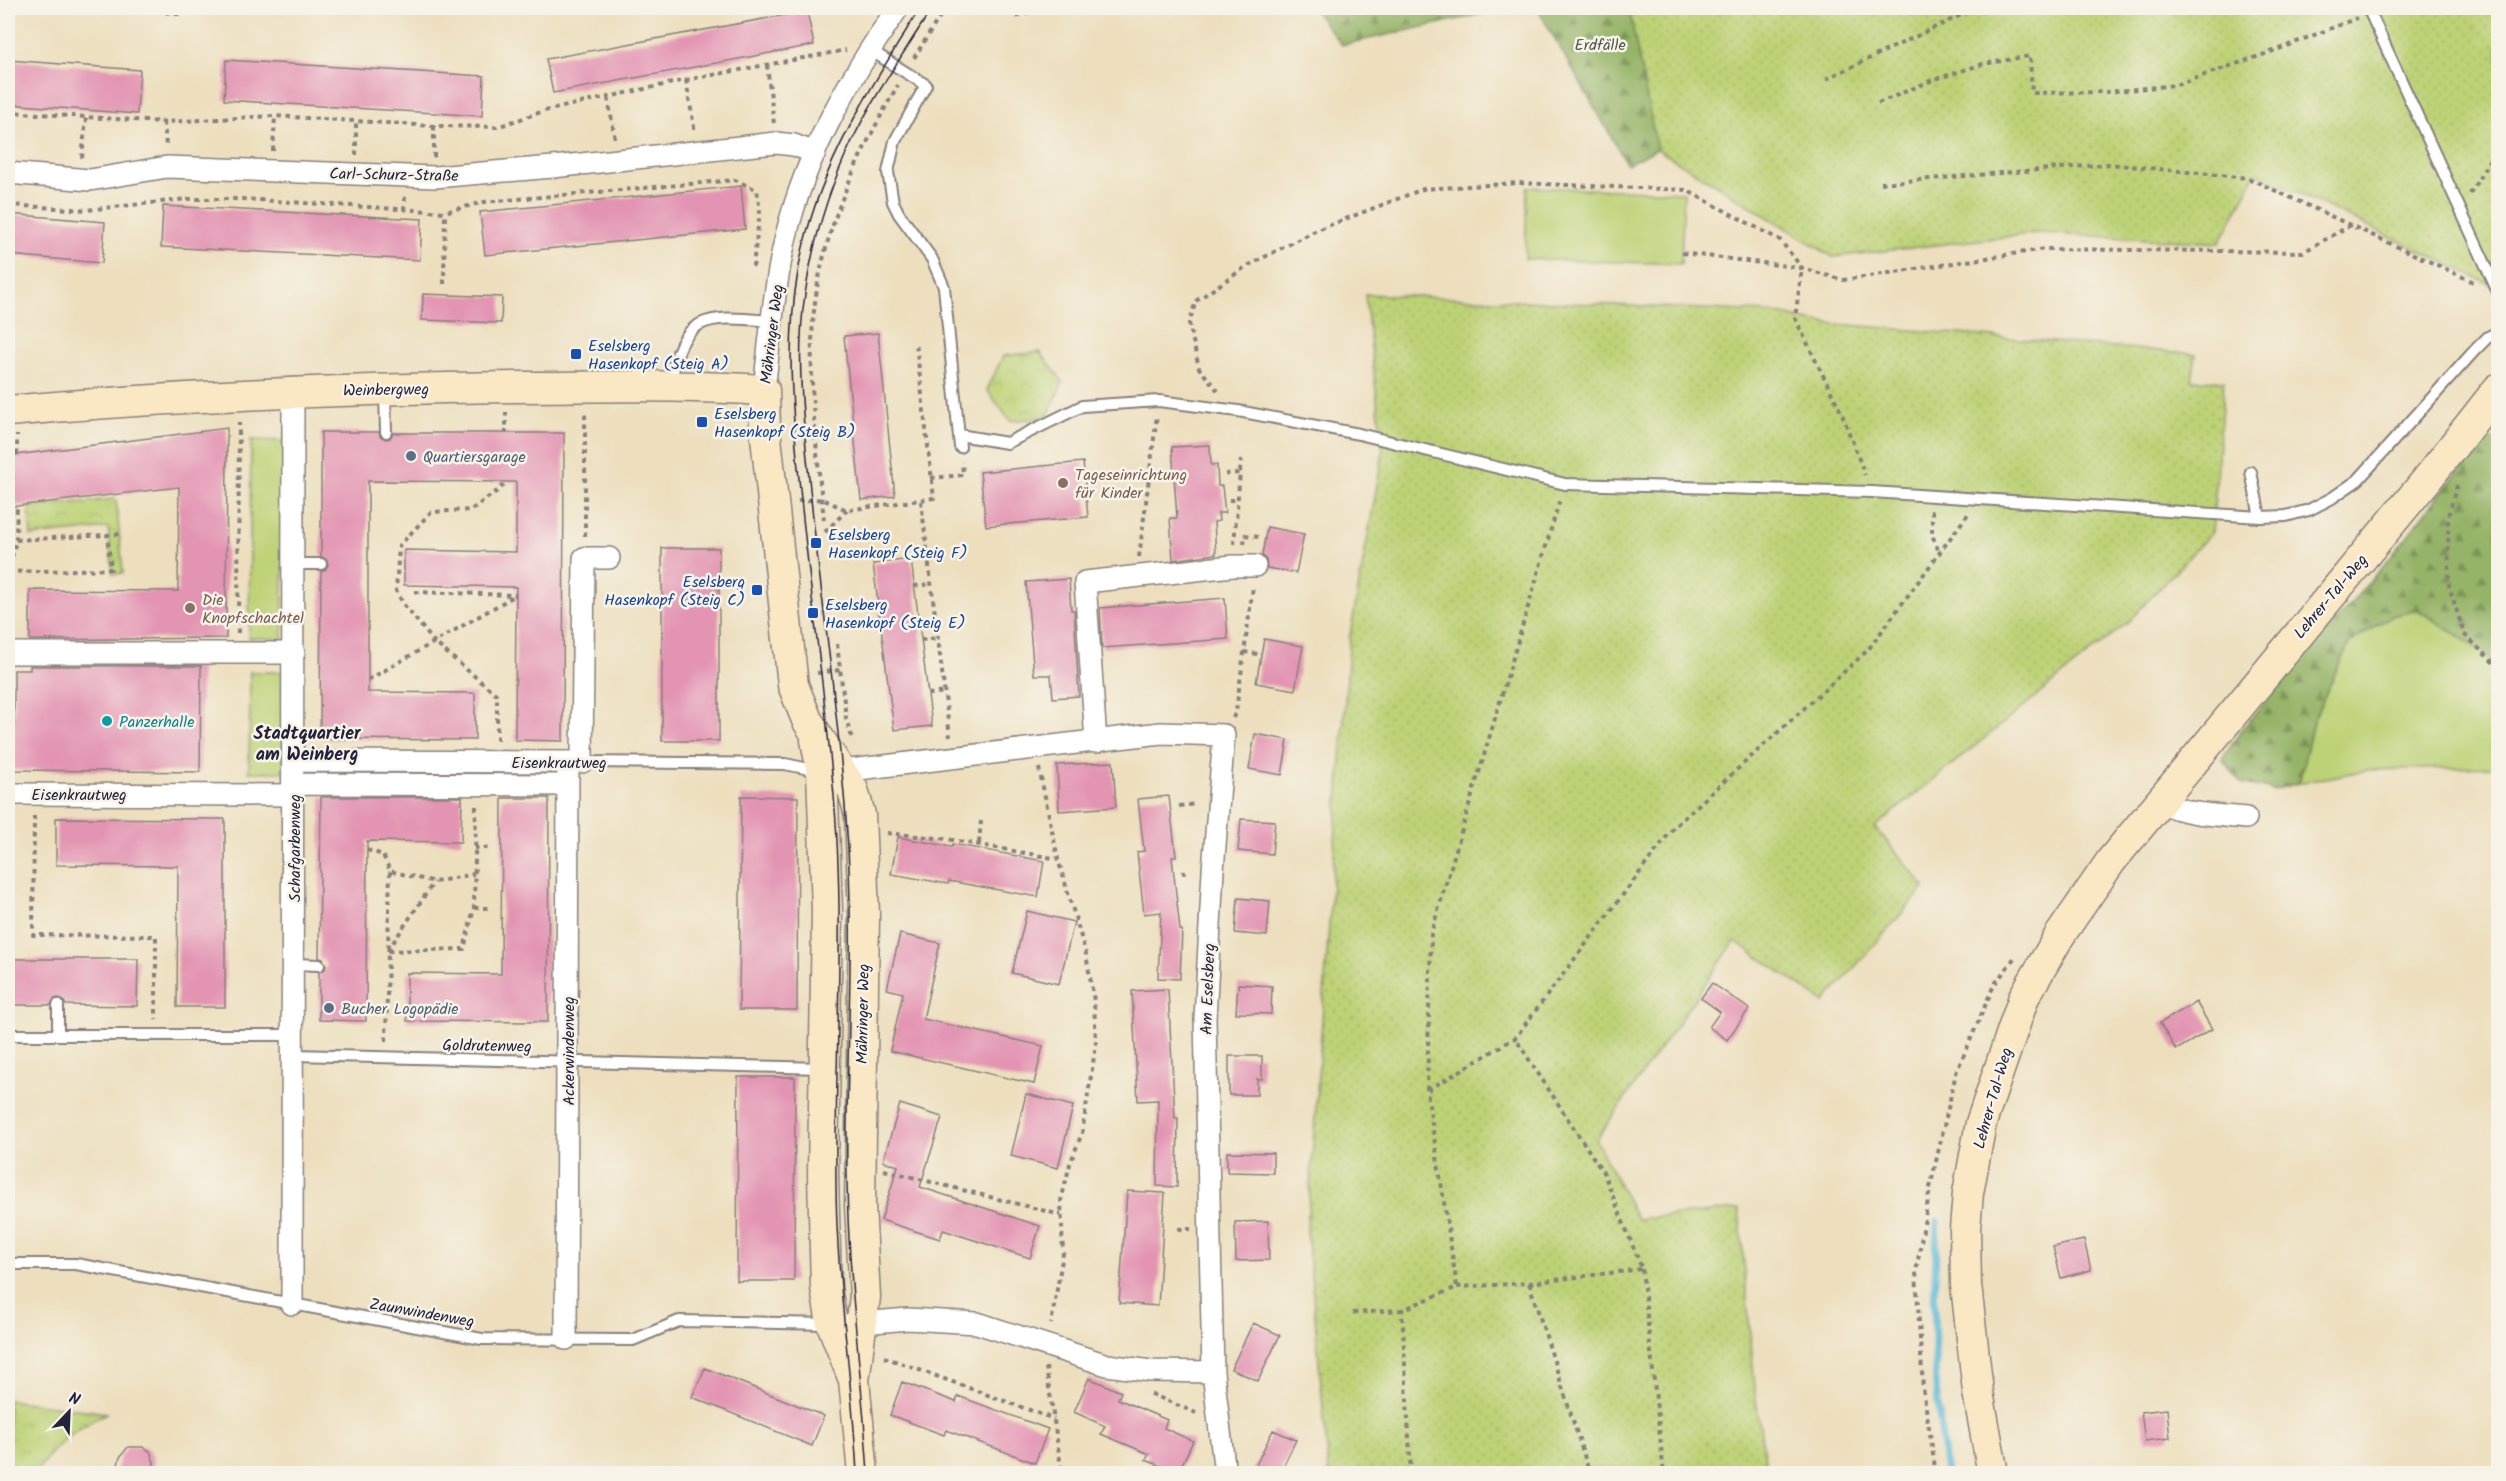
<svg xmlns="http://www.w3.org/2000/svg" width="2506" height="1481" viewBox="0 0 2506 1481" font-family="Kalam,sans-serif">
<defs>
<pattern id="forest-firs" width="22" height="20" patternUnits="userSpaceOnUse" patternTransform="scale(1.5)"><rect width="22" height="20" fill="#96b467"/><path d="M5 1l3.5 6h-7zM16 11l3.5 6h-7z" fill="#7a9256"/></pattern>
<pattern id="park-crowns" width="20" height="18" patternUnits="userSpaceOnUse" patternTransform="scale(1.5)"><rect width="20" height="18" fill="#bdd276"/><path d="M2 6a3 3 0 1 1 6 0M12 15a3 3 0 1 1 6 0" fill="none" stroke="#a2b467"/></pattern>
<pattern id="garden-dots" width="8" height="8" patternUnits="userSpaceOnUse" patternTransform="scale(1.5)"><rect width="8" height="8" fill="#bdd276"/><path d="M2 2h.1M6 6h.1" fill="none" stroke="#a2b467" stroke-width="1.8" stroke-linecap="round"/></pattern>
</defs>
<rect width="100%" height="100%" fill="#f7f3e8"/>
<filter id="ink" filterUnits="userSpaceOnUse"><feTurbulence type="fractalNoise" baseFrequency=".0167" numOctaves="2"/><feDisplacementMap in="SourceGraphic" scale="12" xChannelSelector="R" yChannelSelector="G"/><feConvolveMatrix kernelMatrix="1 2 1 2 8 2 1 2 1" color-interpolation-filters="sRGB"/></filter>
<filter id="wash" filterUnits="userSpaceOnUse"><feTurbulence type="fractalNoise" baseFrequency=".008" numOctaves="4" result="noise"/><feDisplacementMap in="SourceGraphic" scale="24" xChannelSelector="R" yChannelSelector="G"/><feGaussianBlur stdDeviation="1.35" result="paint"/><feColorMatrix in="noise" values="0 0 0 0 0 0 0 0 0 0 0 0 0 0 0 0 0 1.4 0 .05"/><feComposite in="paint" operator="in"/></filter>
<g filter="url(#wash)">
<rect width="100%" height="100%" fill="#eddfbe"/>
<!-- grass -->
<path fill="#bdd276" stroke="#707a58" stroke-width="1.5" d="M1527,187L1684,192L1681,264L1525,259Z
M251,440L284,441L283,639L249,638Z
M2418,610L2467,641L2498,665V767L2368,770L2299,783L2313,721L2349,643L2391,616Z
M250,672H283V772H249Z"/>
<!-- forest -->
<path fill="url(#forest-firs)" stroke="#5c6b51" stroke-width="1.5" d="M1312,8H1509L1342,45Z
M1537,8H1629L1657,149L1627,164Z
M2484,438L2498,441V665L2467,641L2418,610L2391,616L2349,643L2313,721L2299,783L2273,790L2241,783L2222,759L2242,729L2391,557Z"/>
<!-- park -->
<path fill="url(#park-crowns)" stroke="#707a58" stroke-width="1.5" d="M1040,352L1063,382L1047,417L1010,421L987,390L1003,356Z
M116,499L123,573L113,574L108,528L31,536L29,507Z
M8,1400L106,1413C77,1428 53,1445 36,1473H8Z"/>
<!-- garden -->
<path fill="url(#garden-dots)" stroke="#707a58" stroke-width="1.5" d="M1629,8H2498V288L2256,173L2220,243L2038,233L1833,257L1657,149Z
M1365,294L1770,312L1814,322L2196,354L2192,380L2224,381L2212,532L2128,622L1875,827L1925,887L1824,1002L1735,941L1596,1140L1637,1219L1739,1209L1756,1400L1767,1473L1329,1474L1307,1229L1350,635L1383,452Z"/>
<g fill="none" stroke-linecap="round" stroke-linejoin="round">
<!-- stream -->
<path stroke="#57b7d5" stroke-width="7" d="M1937,1221L1934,1304L1936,1387L1946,1474"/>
</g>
<g id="blocks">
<!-- building -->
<path fill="#e394b2" d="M807,11L814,45L553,93L546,59Z
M8,60L140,70L137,114L8,104Z
M226,60L484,76L482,116L224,100Z
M741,186L745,229L485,255L480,212Z
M163,206L422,219L420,260L161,247Z
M8,214L105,222L102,263L8,255Z
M423,294L502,297L501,323L422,320Z
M878,333L895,496L861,500L844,336Z
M227,428L226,638L30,640V590L178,591L179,487L8,507V456Z
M321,432H379L380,436L386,439L390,438L393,433H564L563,741L515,740L516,587L404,585V550L516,552V482L368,481V692L475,693V740L320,739L321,572L325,570L328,565L327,560L321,556Z
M1210,445L1211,465H1217L1218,486H1222L1225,513H1218L1219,521L1214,522L1216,554L1173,560L1170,518H1177L1172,447Z
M1083,462L1088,517L986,526L980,472Z
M1267,527L1304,534L1296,573L1267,568L1266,560L1262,555Z
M662,548H719V741H662Z
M911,559L932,726L894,730L873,564Z
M1069,579L1071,610H1074L1079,696L1053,698L1051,675H1034L1026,582Z
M1225,598L1228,639L1102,648L1100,608Z
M1264,639L1303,646L1295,690L1256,683Z
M30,666H201L200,772L14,770V670H30Z
M1255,734L1288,740L1282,775L1249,769Z
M1113,762L1116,807L1059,811L1057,765Z
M741,796L798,797L797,1010H739Z
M1169,796L1176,856L1172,857L1180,930H1182L1180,979L1158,978L1161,912L1144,914L1137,852L1144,851L1138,799Z
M321,797H462L461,842L367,841L366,1021L319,1020V972L325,969L326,965L323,959L319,958Z
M502,798H549L548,1022L407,1021V973L501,974Z
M56,818L225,819V1007H177L178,866L56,865Z
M1241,819L1275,821L1272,854L1238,851Z
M898,837L952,847L953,844L1044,861L1038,897L949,881L948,884L891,874Z
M1238,898L1270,901L1267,936L1235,933Z
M1027,911L1074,922L1059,984L1012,973Z
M900,934L940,943L923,1019L1043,1046L1034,1084L890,1051L903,993L887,989Z
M8,959H138L137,1006L66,1005L64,1001L59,998L54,999L51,1005H8Z
M1712,983L1749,1009L1727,1040L1709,1027L1720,1012L1701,998Z
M1238,984L1272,986L1271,1014L1236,1013Z
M1168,989L1175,1118H1178L1177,1187L1157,1186L1158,1100L1138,1101L1132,991Z
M2196,1002L2212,1029L2176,1050L2160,1023Z
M1229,1056H1262V1079H1257V1095H1229Z
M738,1077H795L794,1281H737Z
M1026,1094L1073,1106L1058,1168L1011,1156Z
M900,1104L942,1117L920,1187L1040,1226L1030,1258L943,1230L940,1239L881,1220L898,1166L883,1161Z
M1227,1152L1273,1153V1173L1227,1172Z
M1127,1191L1165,1193L1158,1306L1119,1303Z
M1268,1221L1269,1260L1236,1261L1235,1222Z
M2084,1240L2091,1270L2061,1278L2053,1247Z
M1253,1323L1280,1335L1258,1381L1231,1369Z
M705,1368L824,1416L812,1446L692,1397Z
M1089,1378L1121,1392L1118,1399L1167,1420L1164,1428L1193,1441L1178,1473L1146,1460L1149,1454L1101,1434L1105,1426L1074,1412Z
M902,1382L956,1402L958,1396L1048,1429L1035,1463L946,1430L944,1435L890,1415Z
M2167,1409L2170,1438L2145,1441L2141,1412Z
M1273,1430L1296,1440L1280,1473H1252Z
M128,1447H143L150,1451L154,1462L153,1473H116L120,1457Z"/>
</g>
</g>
<g filter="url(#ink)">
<use href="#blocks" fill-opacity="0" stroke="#88807c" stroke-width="1.5"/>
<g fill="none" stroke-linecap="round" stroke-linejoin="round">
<defs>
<path id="lane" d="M2368,8L2498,292
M870,50L926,85L895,141L888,172L893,202L899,214L932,259L944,287L960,447
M671,384C681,311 710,316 772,321
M385,392L386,432
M959,435L1007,443L1082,406L1159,401L1238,411L1359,434L1565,484L1872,492L2260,517L2286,516L2309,510L2332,498L2358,480L2475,350L2488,337L2498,332
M2251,472L2260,517
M294,564H321
M582,762L785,764L819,771
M294,964L319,965
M58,1005V1035
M8,1035H293
M293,1055L822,1068
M8,1264H76L482,1339L633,1340L679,1321L829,1324"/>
<path id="street" d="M8,173L90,180L167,167L435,177L553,167L776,143L794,145L815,153
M764,390C770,339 774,286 786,236C806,153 850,77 898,8
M8,653H294
M1096,742L1085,582L1233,566H1255
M295,761L582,762L584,558H609
M842,771L1161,733L1224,735L1213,870L1205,1019L1213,1372L1225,1474
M294,784L568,785
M8,794L294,795
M2159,801C2184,815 2218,815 2246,818
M292,1304L293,391
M851,1324L908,1319L977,1323L1107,1365L1151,1371L1213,1372
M566,1339L568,762"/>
<path id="secondary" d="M8,411C177,396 345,389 515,387C598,387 682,384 764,390L765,428L793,685L807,720L853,790L860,815L864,914L860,1206L865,1297L854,1380L863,1474
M816,740L822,772L827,911L823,1175L826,1288L832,1324L854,1380
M1993,1474L1978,1392L1966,1285L1965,1229L1968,1193L1981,1123L2024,997L2060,935L2111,861L2425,482L2498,389"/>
</defs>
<!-- lane casing -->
<use href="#lane" stroke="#88807c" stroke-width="14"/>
<!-- street casing -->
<use href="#street" stroke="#88807c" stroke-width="24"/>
<!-- secondary casing -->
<use href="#secondary" stroke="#88807c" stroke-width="33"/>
<!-- path -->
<path stroke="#88807c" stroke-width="4" stroke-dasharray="4.5 4.5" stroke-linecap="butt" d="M139,8L177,14L216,8
M1016,17L1040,8
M914,58L945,8
M767,65L774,124
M1826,79L1976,8
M686,80L695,133
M608,98L615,139
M1878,103L1933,80L1983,64L2030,56L2032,93L2107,92L2176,85L2279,49L2357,18
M8,112L164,122L275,116L434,126L497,127L544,111L686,80L846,50
M164,122L166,146
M434,126V158
M273,151L275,116
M356,155V120
M82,158L86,118
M1881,183L2109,164L2248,178L2476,283
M2470,194L2498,145
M8,205L87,210L187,199H243L445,212L484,202L735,180L757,190L760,212L753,265L759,267
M404,210L405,196
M1682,253L1802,268L1795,318L1842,414L1865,475
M444,284L445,212
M1218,391L1199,368L1189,323L1196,301L1247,266L1317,230L1423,189L1519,183L1686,190L1780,240L1802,268L1843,280L2045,249L2303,252L2351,225
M506,412V433
M17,455V435
M1225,474L1240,473
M931,478L963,475L962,462
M2457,485L2448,517L2449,586L2464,634L2498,667
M1229,500H1238
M798,501L822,499L847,510L934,498L916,343
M921,501L950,737
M1932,510V535L1939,552
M824,520C818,461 810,401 812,342C814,249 852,165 898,85
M825,532L847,510
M585,536V412
M16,540L123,534
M1234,544L1241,460
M1244,544L1245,535L1259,537
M1139,557L1157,415
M8,572L111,569L107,534
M8,575L16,540L17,505
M914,586L932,584
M415,592L516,595
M238,633L239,422
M921,640L938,638
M837,644L846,718L852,738
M1244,652L1258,654
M817,673L840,670
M368,680L516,595
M928,694L945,692
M1233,718L1236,711L1253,587
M497,740V695L435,643L404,605L396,591L399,546L431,512L471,510L500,489L506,482
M1039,768L1058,859L1086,954L1094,1001L1096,1044L1082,1133L1070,1164L1061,1201L1063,1254L1051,1324
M1179,806L1196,804
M34,816L33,935L156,936V1020
M887,833L947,839L1058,859
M979,843L981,821
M474,848H489
M367,850L383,855L390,871L435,882L474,874
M1182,873L1191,872
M474,908H489
M388,948L390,871
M388,950L434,882
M386,1041L388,951L464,949L474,908L476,806
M1428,1090L1515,1038L1674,827L1868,650L1968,514
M884,1170L1061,1215
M1178,1229H1191
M1642,1269L1664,1474
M1529,1283L1590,1474
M1457,1287L1529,1283L1642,1269L1604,1174L1515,1038
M1353,1313L1402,1310
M884,1357L1054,1419
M1046,1367L1062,1474
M1151,1394L1196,1413
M1411,1474L1402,1310L1457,1287L1427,1091L1431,934L1560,499
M1936,1474L1923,1389L1916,1272L1930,1188L1956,1073L1994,985L2015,957"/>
<!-- lane -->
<use href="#lane" stroke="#fff" stroke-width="10"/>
<!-- street -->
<use href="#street" stroke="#fff" stroke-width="21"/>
<!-- secondary -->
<use href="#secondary" stroke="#fae7c3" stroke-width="30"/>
<!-- tram -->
<path stroke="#22223b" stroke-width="1.5" d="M857,1474C852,1376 836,1279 836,1181C835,1052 845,924 834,796C825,694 810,592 800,489C793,416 785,345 798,272C815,171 868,93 920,8
M868,1474C862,1376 848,1279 847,1180C845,1060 856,939 846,819C838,709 821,599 810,489C804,425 795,358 805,294C813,242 828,191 851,143C873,96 905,52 932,8"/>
</g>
</g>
<!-- markers -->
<g fill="#1a4fb4" stroke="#f7f3e8" stroke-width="2">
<rect x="570" y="348" width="12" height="12" rx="3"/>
<rect x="696" y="416" width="12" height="12" rx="3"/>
<rect x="810" y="537" width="12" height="12" rx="3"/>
<rect x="751" y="584" width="12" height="12" rx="3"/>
<rect x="807" y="607" width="12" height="12" rx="3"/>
</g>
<g fill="#5c6f8a" stroke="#f7f3e8" stroke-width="2">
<circle cx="411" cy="456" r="6"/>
<circle cx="329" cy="1008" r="6"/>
</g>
<g fill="#8d6e63" stroke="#f7f3e8" stroke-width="2">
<circle cx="1063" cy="483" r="6"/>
<circle cx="190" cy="608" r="6"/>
</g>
<circle fill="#0f9aa8" stroke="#f7f3e8" stroke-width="2" cx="107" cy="721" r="6"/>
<g text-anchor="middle" stroke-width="5" stroke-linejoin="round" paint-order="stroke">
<!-- park labels -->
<g font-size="16" fill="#50574d" stroke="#f7f3e8">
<text x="1600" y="50">Erdfälle</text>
</g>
<!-- street labels -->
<g font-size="16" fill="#22223b" stroke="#f7f3e8">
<text transform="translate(394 174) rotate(1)" y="6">Carl-Schurz-Straße</text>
<text transform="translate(771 334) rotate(-83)" y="6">Mähringer Weg</text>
<text transform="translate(386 389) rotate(-1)" y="6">Weinbergweg</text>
<text transform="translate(2330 596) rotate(-50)" y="6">Lehrer-Tal-Weg</text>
<text x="559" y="768">Eisenkrautweg</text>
<text x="79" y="800">Eisenkrautweg</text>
<text transform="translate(294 848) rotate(-90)" y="6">Schafgarbenweg</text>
<text transform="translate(1207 989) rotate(-88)" y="6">Am Eselsberg</text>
<text transform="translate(862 1014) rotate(-89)" y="6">Mähringer Weg</text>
<text transform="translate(487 1045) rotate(1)" y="6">Goldrutenweg</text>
<text transform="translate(568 1051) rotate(-90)" y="6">Ackerwindenweg</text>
<text transform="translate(1992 1098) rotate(-74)" y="6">Lehrer-Tal-Weg</text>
<text transform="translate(422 1312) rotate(10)" y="6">Zaunwindenweg</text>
</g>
<!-- transit labels -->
<g font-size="16" fill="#164399" stroke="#f7f3e8" text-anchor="start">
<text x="588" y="351">Eselsberg<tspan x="588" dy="18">Hasenkopf (Steig A)</tspan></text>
<text x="714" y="419">Eselsberg<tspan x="714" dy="18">Hasenkopf (Steig B)</tspan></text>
<text x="828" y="540">Eselsberg<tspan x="828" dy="18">Hasenkopf (Steig F)</tspan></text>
<text x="745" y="587" text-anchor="end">Eselsberg<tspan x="745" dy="18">Hasenkopf (Steig C)</tspan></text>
<text x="825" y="610">Eselsberg<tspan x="825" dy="18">Hasenkopf (Steig E)</tspan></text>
</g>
<!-- service labels -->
<g font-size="16" fill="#4e5e75" stroke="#f7f3e8" text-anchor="start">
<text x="423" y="462">Quartiersgarage</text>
<text x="341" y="1014">Bucher Logopädie</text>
</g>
<!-- education labels -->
<g font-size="16" fill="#785e54" stroke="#f7f3e8" text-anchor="start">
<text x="1075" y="480">Tageseinrichtung<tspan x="1075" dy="18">für Kinder</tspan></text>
<text x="202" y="605">Die<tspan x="202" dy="18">Knopfschachtel</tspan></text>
</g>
<!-- culture labels -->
<g font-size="16" fill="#0d838f" stroke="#f7f3e8" text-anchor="start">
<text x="119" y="727">Panzerhalle</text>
</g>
<!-- neighbourhood labels -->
<g font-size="18" font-weight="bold" fill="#22223b" stroke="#f7f3e8">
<text x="307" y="739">Stadtquartier<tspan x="307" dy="21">am Weinberg</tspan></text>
</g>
</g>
<!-- margin -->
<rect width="2506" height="1481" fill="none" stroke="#f7f3e8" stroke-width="30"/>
<!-- north arrow -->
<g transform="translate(69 1412) rotate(23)" stroke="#f7f3e8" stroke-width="4.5" paint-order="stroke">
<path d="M0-4.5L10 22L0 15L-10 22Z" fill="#22223b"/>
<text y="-9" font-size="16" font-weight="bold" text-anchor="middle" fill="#22223b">N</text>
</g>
</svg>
